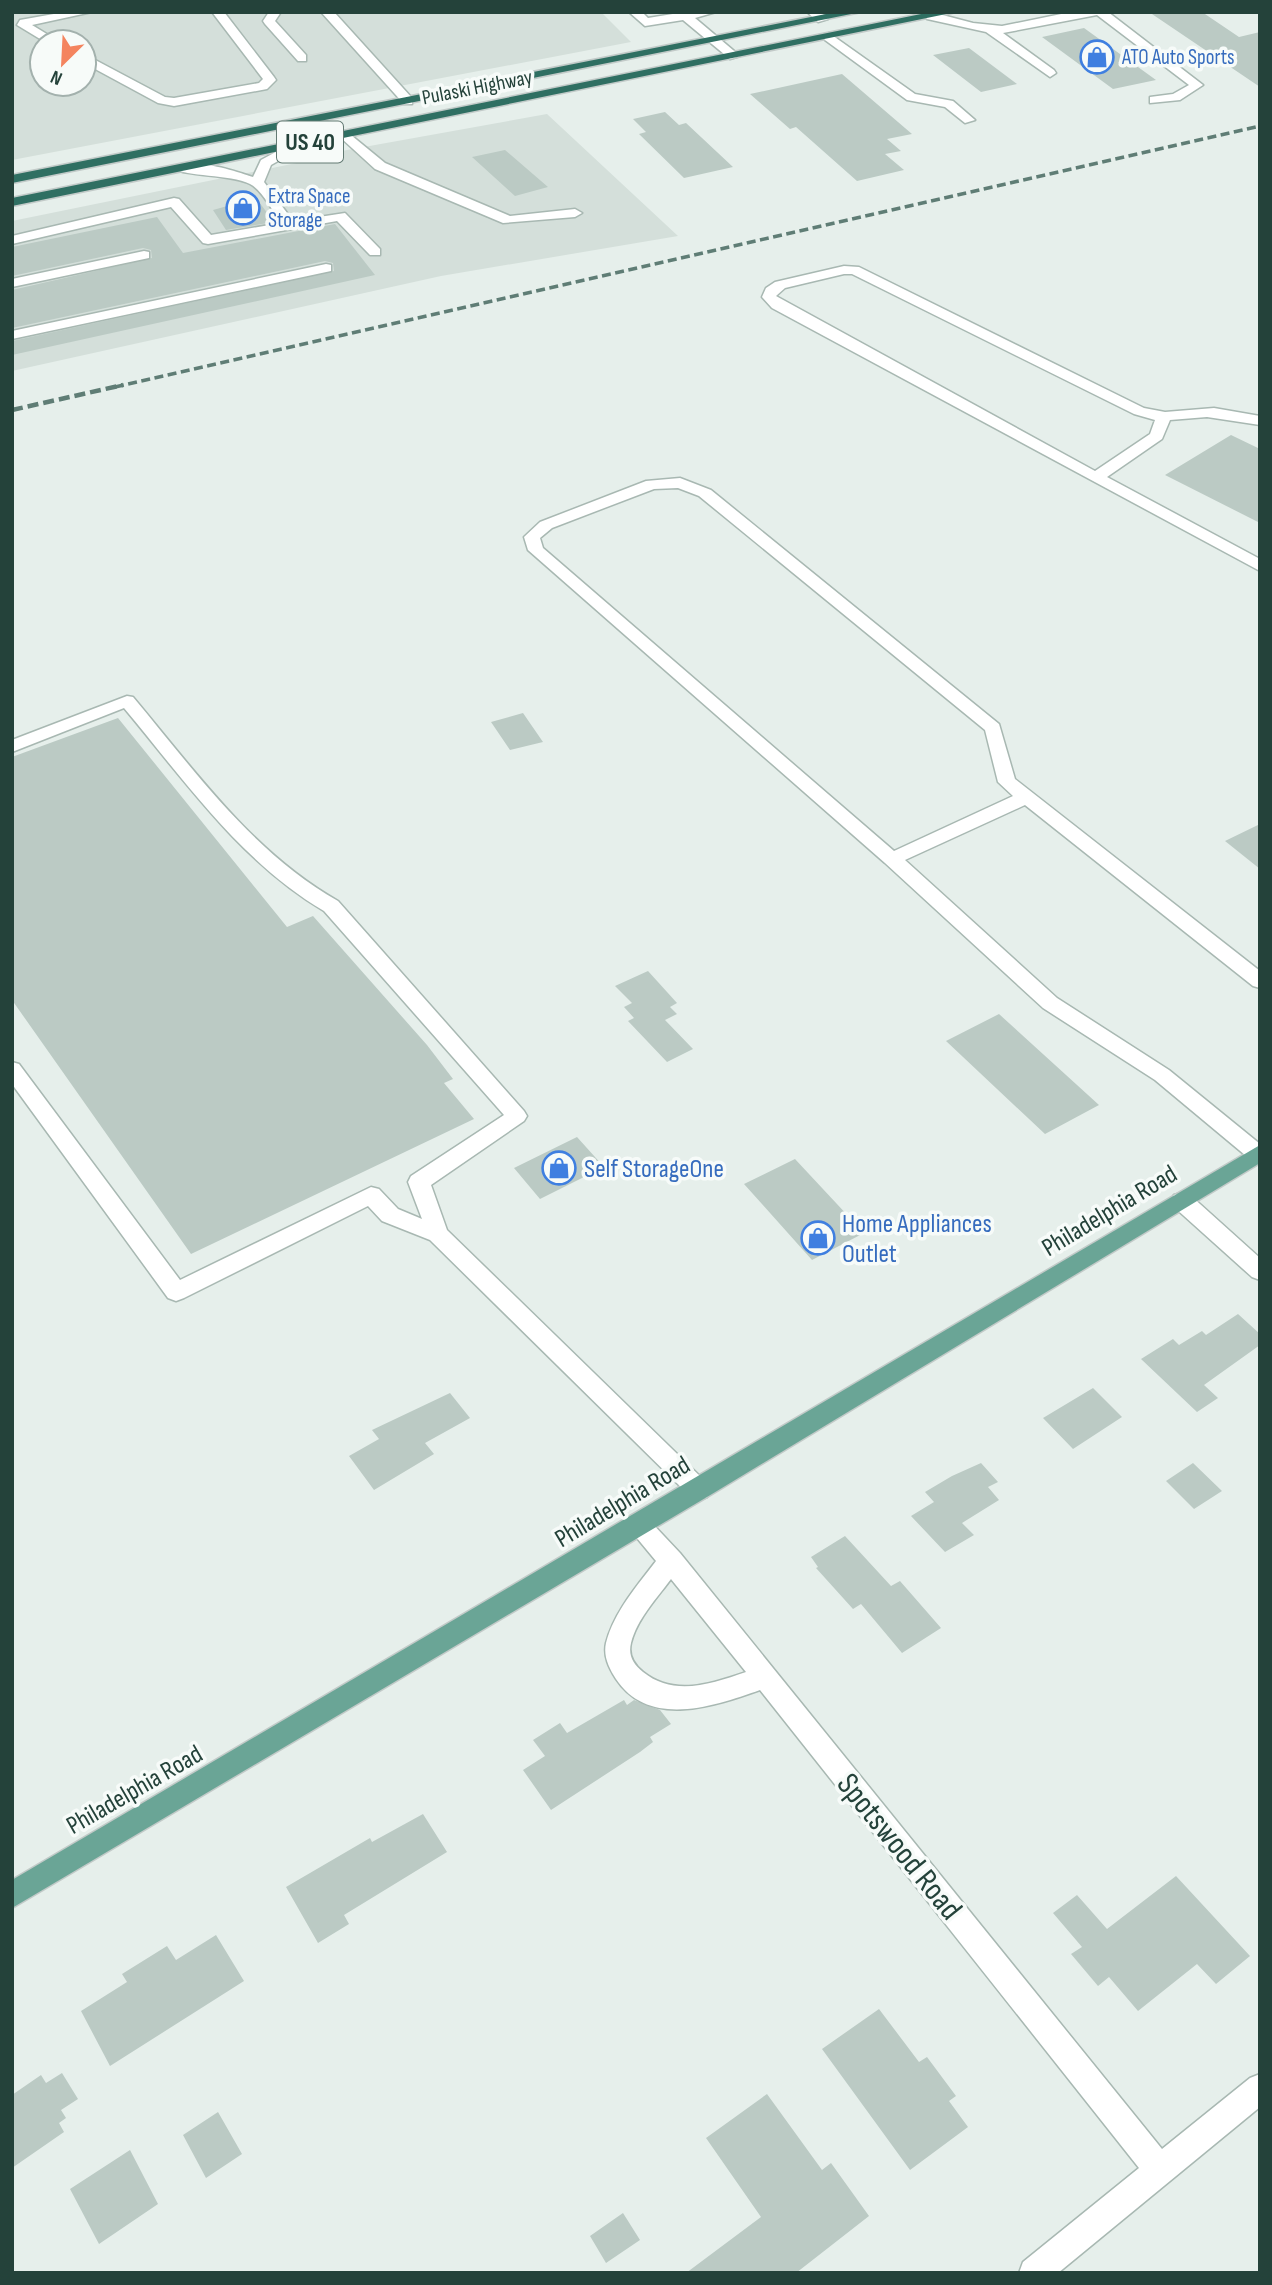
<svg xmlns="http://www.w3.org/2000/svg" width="1272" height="2285" viewBox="0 0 1272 2285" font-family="'Sofia Sans Condensed',sans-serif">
<rect width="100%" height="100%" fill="#e6efeb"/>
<!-- built -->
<path fill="#d4dfda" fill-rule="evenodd" d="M12,12H601L631,42L12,160ZM42,42H84V84H42Z
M547,114L678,236L441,276L12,371V221L316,159L325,154Z"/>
<!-- building -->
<path fill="#bbcac4" d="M1149,12H1202L1239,37L1260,32V87Z
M1084,28L1156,80L1113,89L1042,37Z
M969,48L1017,84L981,92L933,55Z
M842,74L912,134L887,139L901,151L885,154L904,170L857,181L796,127L790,129L750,94Z
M665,112L679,125L686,123L733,167L684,178L639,134L646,132L633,119Z
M505,150L548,187L515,196L472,157Z
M256,198L274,222L226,230L213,210Z
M157,217L183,253L335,224L375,275L12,355V341L334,271L333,263L325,261L12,328V290L152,258L151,250L143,248L12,276V247Z
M1231,435L1260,449V523L1165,475Z
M523,713L543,742L510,750L491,722Z
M118,718L287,927L313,916L427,1045L453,1079L444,1083L474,1119L191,1254L12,1000V757Z
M1260,824V869L1225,841Z
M648,971L677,1003L670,1007L677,1014L665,1020L693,1049L667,1062L628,1021L634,1018L624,1007L632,1003L615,986Z
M999,1014L1099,1105L1045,1134L946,1041Z
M577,1137L604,1167L540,1199L514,1168Z
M795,1159L864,1233L812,1260L744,1184Z
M1238,1314L1260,1334V1345L1204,1385L1218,1398L1197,1412L1141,1359L1173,1339L1179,1345L1202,1331L1206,1335Z
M1093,1388L1122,1417L1073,1449L1043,1418Z
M450,1393L470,1418L425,1443L434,1454L374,1490L349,1456L379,1439L372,1430Z
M981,1463L998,1482L988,1487L999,1500L962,1523L974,1535L945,1552L911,1516L934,1502L925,1492L952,1476Z
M1193,1463L1222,1491L1194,1509L1166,1481Z
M845,1536L891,1586L900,1581L941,1628L902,1653L861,1604L853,1609L816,1568L818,1567L811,1557Z
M624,1700L627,1705L634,1700L660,1710L671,1724L650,1737L653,1742L640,1752L551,1810L523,1770L545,1756L533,1740L560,1723L567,1733Z
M423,1814L447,1852L344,1915L349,1924L318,1943L286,1887L370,1838L372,1842Z
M1176,1876L1250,1956L1216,1984L1197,1964L1138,2011L1109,1977L1098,1986L1071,1954L1082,1947L1053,1913L1077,1895L1107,1929Z
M216,1935L244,1981L110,2066L81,2011L127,1982L122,1974L167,1946L176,1960Z
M879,2009L919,2062L927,2057L956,2096L949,2101L968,2127L910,2170L822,2049Z
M62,2073L78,2099L61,2110L66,2118L59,2123L64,2132L12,2168V2095L41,2075L46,2083Z
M767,2094L822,2170L831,2163L869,2216L796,2273H686L761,2217L706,2138Z
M218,2112L242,2154L206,2178L183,2135Z
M130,2150L158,2204L99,2244L70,2189Z
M623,2213L640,2240L606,2263L590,2236Z"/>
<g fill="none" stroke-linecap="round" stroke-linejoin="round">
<defs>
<path id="minor" d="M65,12H92L32,25L60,42H45L17,25L20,20Z
M212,12H224L274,77L276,80L267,89L174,106L158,103L84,63V54L165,97L174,98L259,83L263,79Z
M269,12H281L275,21L306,55V61H298L265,24L263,21Z
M321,12H334L412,98V104H404Z
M629,12H642L648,18L685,12H716L695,18L740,56L730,59L683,20L645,26Z
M807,12H821L828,19L818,22Z
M931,12L973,23L1002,26L1071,12H1108L1203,85L1180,100L1150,103V97L1173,94L1189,85L1097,15L1003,33L1054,70L1056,73L1050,77L986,32L927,19L925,16Z
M829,33L915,94L953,101L975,120L965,123L945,107L907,100L825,40L823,37Z
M346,131L385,163L510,216L575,209L582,213L575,217L503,223L375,169L341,138V132Z
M298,140L303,141V147L271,165L264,182L293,221L345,213L380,249V255H370L337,221L208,244L203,243L171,207L12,244V236L174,198L179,199L211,235L281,223C273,212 262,190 250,184C230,174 185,177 174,168C190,156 235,171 253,177L261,160Z
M144,251L149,252V258L12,287V279Z
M326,264L331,265V271L12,339V331Z
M844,266L859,267L1144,408L1165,412L1214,408L1260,416V425L1207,417L1170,420L1162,439L1107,477L1260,559V571L772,308L762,297L766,288L775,282ZM844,274H852L1134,414L1155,420L1150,434L1095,471L776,296L785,288Z
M680,478L711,490L999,724L1015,779L1260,971V988L1253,986L1025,805L905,860L1057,998L1169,1070L1260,1144V1161L1251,1160L1155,1080L1043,1008L885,863L528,550L524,537L540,522L646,481ZM678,488L699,496L985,730L998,782L1013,796L894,851L543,548L540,538L552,528L654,489Z
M127,696L133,697C195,771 253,853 338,901L524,1111L527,1116L524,1121L431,1185L447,1230L707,1483L711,1490L707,1497L699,1500L691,1497L430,1240L382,1221L368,1206L184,1298L176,1301L168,1298L12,1084V1062L19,1064L180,1280L371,1187L379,1189L398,1209L422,1219L408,1182L411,1176L504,1115L324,911C241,862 185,781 124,708L12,752V740Z
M1182,1193L1190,1195L1260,1258V1280L1252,1277L1174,1207L1171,1201L1174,1195Z
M639,1516L648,1519L680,1553L1162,2149L1250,2078L1260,2074V2107L1058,2273H1019L1023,2262L1139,2168L760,1690C715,1706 649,1729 616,1679C609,1668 603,1656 606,1643C614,1612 637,1586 656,1561L627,1526L630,1519ZM671,1579L746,1672C711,1684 674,1697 643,1672C633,1664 628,1655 631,1643C637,1619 657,1598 671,1579Z"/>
<path id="major" d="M1260,1145V1163L707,1497L12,1908V1880Z"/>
<path id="highway" d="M836,12H861L12,183V175Z
M931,12H956L12,206V198Z"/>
</defs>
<!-- minor casing -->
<use href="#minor" stroke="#a8b8b2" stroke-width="3"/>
<!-- major casing -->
<use href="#major" stroke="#c2cac8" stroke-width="3"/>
<!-- highway casing -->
<use href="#highway" stroke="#c2cac8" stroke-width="3"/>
<!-- minor -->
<use href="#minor" fill="#fff" fill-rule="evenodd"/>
<!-- major -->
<use href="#major" fill="#6aa596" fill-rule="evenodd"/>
<!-- highway -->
<use href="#highway" fill="#2f6f62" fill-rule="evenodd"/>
<!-- rail-far1 -->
<path stroke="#5f7d75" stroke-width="3.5" stroke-dasharray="9 4.5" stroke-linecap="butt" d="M115,387L1260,126"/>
<!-- rail -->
<path stroke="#5f7d75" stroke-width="4.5" stroke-dasharray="11 5" stroke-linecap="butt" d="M12,410L123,385"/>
</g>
<!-- icons -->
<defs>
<symbol id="shop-ring" viewBox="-11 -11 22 22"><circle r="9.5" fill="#f7fbf9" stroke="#3f7fe0" stroke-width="1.5"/><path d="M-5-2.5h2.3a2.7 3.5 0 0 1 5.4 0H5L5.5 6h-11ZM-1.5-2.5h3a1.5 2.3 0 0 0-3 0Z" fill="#3f7fe0"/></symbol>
</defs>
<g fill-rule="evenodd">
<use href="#shop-ring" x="1078" y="38" width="38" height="38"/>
<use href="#shop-ring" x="224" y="189" width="38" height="38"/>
<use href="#shop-ring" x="540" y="1149" width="38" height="38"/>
<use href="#shop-ring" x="799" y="1219" width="38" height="38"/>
</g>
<g text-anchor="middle" stroke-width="7" stroke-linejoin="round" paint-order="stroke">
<!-- far-shop labels -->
<g font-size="21" fill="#366cbe" stroke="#f7fbf9" text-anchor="start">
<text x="1122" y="64">ATO Auto Sports</text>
<text x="268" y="203">Extra Space<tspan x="268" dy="24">Storage</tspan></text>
</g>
<!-- far-street labels -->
<g font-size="21" fill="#24423a" stroke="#f7fbf9">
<text transform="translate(477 87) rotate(-11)" y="7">Pulaski Highway</text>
</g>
<!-- shield labels -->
<rect fill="#f7fbf9" stroke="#637a73" stroke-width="2" x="277" y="121.5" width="66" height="41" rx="5"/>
<g font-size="24" font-weight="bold" fill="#24423a">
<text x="310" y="150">US 40</text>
</g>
<!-- shop labels -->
<g font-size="26" fill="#366cbe" stroke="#f7fbf9" text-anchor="start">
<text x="584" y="1177">Self StorageOne</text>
<text x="842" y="1232">Home Appliances<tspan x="842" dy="30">Outlet</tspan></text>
</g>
<!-- street labels -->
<g font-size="26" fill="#24423a" stroke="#f7fbf9">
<text transform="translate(1109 1210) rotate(-31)" y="9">Philadelphia Road</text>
<text transform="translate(622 1501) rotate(-31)" y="9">Philadelphia Road</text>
<text transform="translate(134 1789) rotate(-30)" y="9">Philadelphia Road</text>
</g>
<!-- near-street labels -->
<g font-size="32" fill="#24423a" stroke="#f7fbf9">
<text transform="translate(900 1846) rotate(51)" y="11">Spotswood Road</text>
</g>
</g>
<!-- border -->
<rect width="1272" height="2285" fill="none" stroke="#24423a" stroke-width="28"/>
<!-- north arrow -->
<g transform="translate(63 63) rotate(204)"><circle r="33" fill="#f7fbf9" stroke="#a3b1ad" stroke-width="2"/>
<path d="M0-5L12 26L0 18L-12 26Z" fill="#f4845f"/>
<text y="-10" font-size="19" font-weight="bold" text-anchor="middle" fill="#24423a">N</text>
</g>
</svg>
